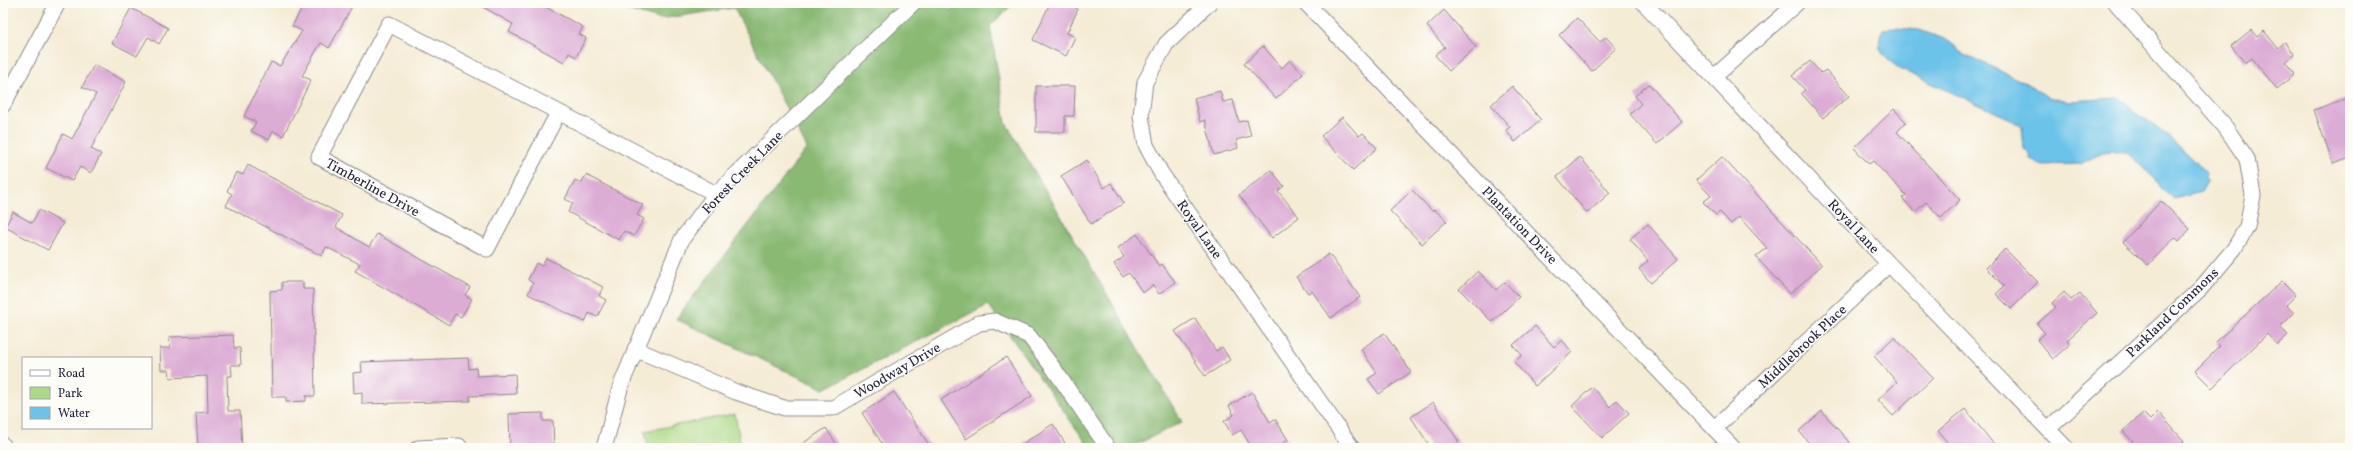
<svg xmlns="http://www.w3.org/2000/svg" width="2353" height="451" viewBox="0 0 2353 451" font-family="Vollkorn,serif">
<rect width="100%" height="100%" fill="#fdfcf7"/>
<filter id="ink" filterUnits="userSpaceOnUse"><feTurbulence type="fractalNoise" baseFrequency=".025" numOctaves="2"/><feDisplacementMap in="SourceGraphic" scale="8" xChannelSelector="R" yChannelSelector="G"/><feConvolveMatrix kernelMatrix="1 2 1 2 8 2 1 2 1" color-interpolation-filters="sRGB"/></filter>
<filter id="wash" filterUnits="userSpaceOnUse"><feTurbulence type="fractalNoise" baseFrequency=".012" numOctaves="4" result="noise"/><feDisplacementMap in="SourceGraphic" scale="16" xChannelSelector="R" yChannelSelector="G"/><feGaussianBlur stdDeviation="0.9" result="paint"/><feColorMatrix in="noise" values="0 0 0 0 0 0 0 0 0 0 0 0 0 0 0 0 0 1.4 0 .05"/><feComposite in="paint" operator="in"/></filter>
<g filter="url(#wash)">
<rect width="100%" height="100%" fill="#f5ecd6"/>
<!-- green -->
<path fill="#acd986" stroke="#677e60" d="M735,414L741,448H648L645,431Z"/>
<!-- forest -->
<path fill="#89b973" stroke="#566e57" d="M602,3H940L950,10L958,3H1014L990,26L1006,123L1182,422L1129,448H1090L988,305L824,389L676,319L807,148L734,8L659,19Z"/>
<!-- water -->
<path fill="#6cc3e9" stroke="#477292" d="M1896,28L1919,30L1950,41L1960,52L2032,86L2047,97L2070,101L2117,98L2126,103L2135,113L2157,127L2191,157L2206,173L2207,182L2201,192L2174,199L2161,189L2155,179L2127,153L2106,151L2080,164L2040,165L2029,158L2031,156L2024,149L2022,127L2013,120L1902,70C1885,58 1873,51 1883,29Z"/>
<g id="blocks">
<!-- building -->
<path fill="#dcacd5" d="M305,3H354L329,48L321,43L316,51L302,76L311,80L283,136L273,131L269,140L251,131L256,122L244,116L271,62L280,66L302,31L292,26Z
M476,3H538L583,27L579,34L586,38L576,57L569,53L564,62L509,32L513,24Z
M1050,3H1065L1078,9L1067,33L1075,37L1066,56L1033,40Z
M131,8L168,28L159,44L148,37L137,56L112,43Z
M1444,10L1476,47L1449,71L1435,55L1445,47L1427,26Z
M1577,18L1600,42L1606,37L1616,48L1592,71L1559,35Z
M2251,30L2257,37L2264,31L2278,48L2285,42L2295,55L2285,62L2295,74L2277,89L2252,58L2245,63L2231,46Z
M1263,46L1282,68L1290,60L1303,74L1276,99L1244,64Z
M1810,61L1821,73L1826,70L1849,96L1823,118L1801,93L1805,90L1792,76Z
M94,65L126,82L91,149L101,154L91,173L80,167L72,181L46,168L63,134L72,139L96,94L82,87Z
M1649,84L1682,122L1657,144L1630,114L1641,104L1635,96Z
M1036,86H1075L1074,116H1065V132H1036Z
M1512,86L1541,120L1515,142L1506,130L1510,127L1491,105Z
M1220,91L1223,102L1233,100L1239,122L1247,120L1251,136L1236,140L1238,148L1214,155L1205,120L1200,122L1194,98Z
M2350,97V158L2333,164L2314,110Z
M1894,109L1906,122L1897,132L1960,200L1941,218L1926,202L1915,212L1902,198L1906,195L1873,161L1869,164L1854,148Z
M1342,117L1359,136L1363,133L1377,148L1353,170L1321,136Z
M1580,157L1610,193L1587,213L1557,177Z
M1722,157L1822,265L1790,294L1756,257L1767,248L1739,217L1731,224L1720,212L1716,215L1703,202L1711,196L1696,180Z
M1087,160L1104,188L1111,183L1124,203L1091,224L1061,176Z
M248,165L342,215L336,227L369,247L377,234L470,287L465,295L472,299L461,317L455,314L449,325L355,271L360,264L326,247L322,256L226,206L232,194L227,191L236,172L243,175Z
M1271,170L1284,186L1278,191L1299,217L1272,238L1239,195Z
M586,175L643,205L637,215L644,219L634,236L624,231L619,240L568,212L573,203L565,199L575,180L581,183Z
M1412,190L1432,211L1434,209L1447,221L1422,244L1390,211Z
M2161,201L2190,229L2179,241L2175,237L2148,265L2123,242Z
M39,210L63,223L48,250L5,227L13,212L32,223Z
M1648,224L1678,259L1651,283L1639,269L1648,261L1630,239Z
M1137,234L1159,266L1162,264L1175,282L1159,294L1153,285L1143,293L1129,273L1123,277L1114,264L1124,257L1118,248Z
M2005,249L2038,282L2011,309L1996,294L2004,286L1986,268Z
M1329,254L1360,297L1331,318L1312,291L1308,293L1296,277Z
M546,258L603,287L599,296L606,300L597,317L589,313L585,322L528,294L533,283L528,280L536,263L542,266Z
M1478,271L1496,290L1505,282L1519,297L1492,322L1459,289Z
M2282,281L2296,295L2286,305L2294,313L2280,327L2288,335L2277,345L2267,334L2212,388L2195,371L2220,346L2216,342Z
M282,282H303V289H313L315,396H306V401L286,402V397H272L270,291L282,290Z
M2064,292L2071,300L2080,293L2097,313L2067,340L2070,344L2053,359L2037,340L2045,333L2037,324L2056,307L2052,303Z
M1195,318L1216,351L1222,347L1230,360L1205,376L1175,331Z
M1535,326L1554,347L1562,340L1572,352L1535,386L1514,362L1522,355L1513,345Z
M1384,333L1411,372L1379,394L1368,379L1377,373L1361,349Z
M233,335L234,348H240L241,365H231L232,376H227L228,411H240L242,448H198L196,413L208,412L207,376L170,378L169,370H161L160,348H170L169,337Z
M1894,337L1933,378L1893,416L1878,400L1897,382L1874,356Z
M1006,357L1032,396L966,439L941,400Z
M468,358L469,369L476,368L477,376L515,374L516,394L470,396V401L362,404V392L354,393L353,373L362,372L361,362Z
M1592,387L1610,407L1617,400L1629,413L1602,438L1572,406Z
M894,392L931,448H885L862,413Z
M1252,392L1270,422L1275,419L1288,440L1275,448H1252L1241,430L1232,435L1224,421L1234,415L1229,406Z
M1433,402L1459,442L1450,448H1431L1411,417Z
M1965,409L1997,448H1952L1938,431Z
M1822,411L1854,448H1813L1799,431Z
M2158,412L2184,441L2175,448H2138L2123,431L2143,413L2150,420Z
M543,413V421H553L554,448H510L509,414Z
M1053,424L1068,448H1016Z
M826,428L839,448H796Z"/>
</g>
</g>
<g filter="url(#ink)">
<use href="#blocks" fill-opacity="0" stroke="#8c8788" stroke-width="1"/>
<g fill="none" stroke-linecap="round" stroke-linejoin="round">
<defs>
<path id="minor" d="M1209,3L1166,44L1145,82L1141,116L1146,145L1161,173L1352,448
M1306,3L1733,448
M1644,3L1889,264L2066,448
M1714,77L1797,3
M3,105L58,3
M558,113L487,249L319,157L389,24L716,194
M635,349L736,392L784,408H833L979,323L995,321L1029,336L1054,369L1108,448
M1715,428L1889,264
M2048,429L2201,288L2234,249L2247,227L2253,195L2247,159L2226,128L2116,3
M3,445L5,448
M418,448L459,446V448
M604,448L621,385L682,239L716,194L913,3"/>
</defs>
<!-- minor casing -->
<use href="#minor" stroke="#8c8788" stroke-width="17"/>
<!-- minor -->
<use href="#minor" stroke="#fff" stroke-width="15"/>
</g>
</g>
<g text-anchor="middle" stroke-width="3" stroke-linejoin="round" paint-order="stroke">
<!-- street labels -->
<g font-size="14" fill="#22223b" stroke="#fdfcf7">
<text transform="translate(742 172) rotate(-46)" y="5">Forest Creek Lane</text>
<text transform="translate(373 187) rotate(29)" y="5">Timberline Drive</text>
<text transform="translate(1520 225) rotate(46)" y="5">Plantation Drive</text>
<text transform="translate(1854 226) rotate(47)" y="5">Royal Lane</text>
<text transform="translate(1200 229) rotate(55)" y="5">Royal Lane</text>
<text transform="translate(2172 312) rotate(-44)" y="5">Parkland Commons</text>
<text transform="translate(1802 346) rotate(-43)" y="5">Middlebrook Place</text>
<text transform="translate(897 370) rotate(-30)" y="5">Woodway Drive</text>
</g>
</g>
<!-- margin -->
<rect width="2353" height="451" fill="none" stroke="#fdfcf7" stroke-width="16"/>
<!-- legend -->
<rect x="22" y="357" width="130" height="72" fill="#fdfcf7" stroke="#a5a5ac"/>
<rect x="30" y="370" width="20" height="6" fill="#ffffff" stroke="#a5a5ac"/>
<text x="58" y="377" font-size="12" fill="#22223b">Road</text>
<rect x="30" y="387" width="20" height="12" fill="#acd986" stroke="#a5a5ac"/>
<text x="58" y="397" font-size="12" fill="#22223b">Park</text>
<rect x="30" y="407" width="20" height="12" fill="#6cc3e9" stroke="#a5a5ac"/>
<text x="58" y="417" font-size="12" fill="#22223b">Water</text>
</svg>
